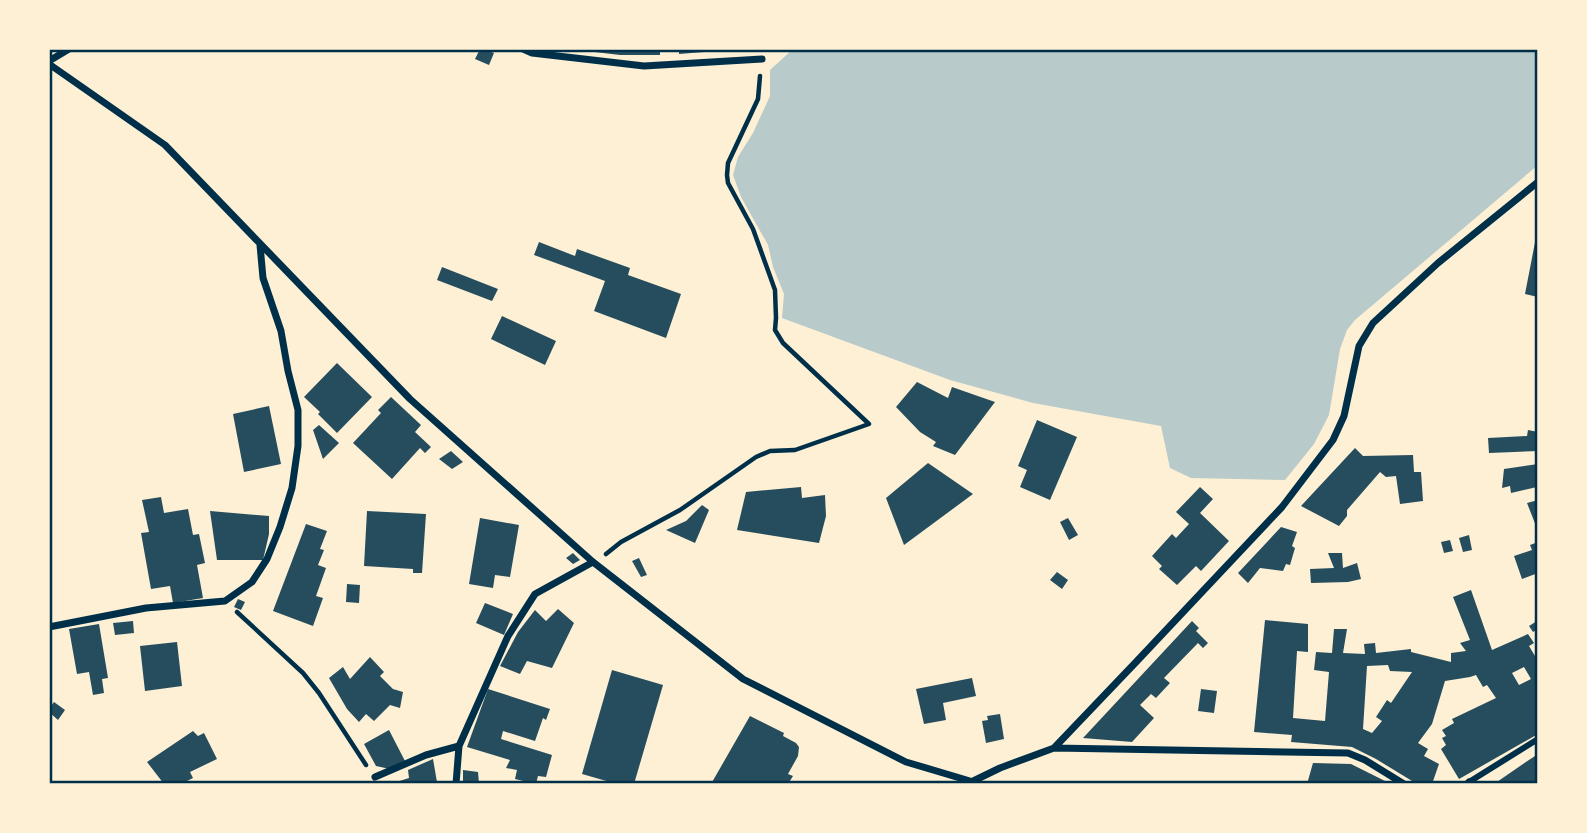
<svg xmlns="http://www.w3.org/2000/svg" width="1587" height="833" viewBox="0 0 1587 833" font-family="'Public Sans',sans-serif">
<rect width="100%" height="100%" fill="#fdf0d5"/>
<!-- green -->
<path fill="#b9caca" d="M793,49H1538V165L1355,320L1347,330L1340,349L1329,415L1314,444L1285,480L1191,478L1170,468L1161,426L1033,403L950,380L782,318L784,294L773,267L768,245L741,197L733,175L738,157L753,133L770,96V70Z"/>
<!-- building -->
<path fill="#264d5e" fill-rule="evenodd" d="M480,49H484L494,53L489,65L475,59Z
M586,49H660V55H620L586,51Z
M679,49H717V51L679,54Z
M1537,232H1538V297L1525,294Z
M539,242L575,256L577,249L630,268L628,275L681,294L666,338L594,311L605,281L534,255Z
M442,267L498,289L492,301L437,280Z
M502,316L556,341L545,365L491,339Z
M337,363L372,397L337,433L318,414L320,412L304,397Z
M917,382L948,398L952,387L995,402L955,455L933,446L936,442L920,432L896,407Z
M391,397L421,425L415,432L431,447L425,453L420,448L392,479L353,443L381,413L378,410Z
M269,406L281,464L244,472L233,414Z
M1037,420L1077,437L1050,500L1020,487L1027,470L1018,466Z
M319,425L339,443L323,459L313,430Z
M1528,430L1538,432V451L1489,453L1488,438L1527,436Z
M1355,448L1363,456L1413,455L1414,472H1421L1423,501L1400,504L1396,476L1386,477L1380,472L1347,510V516L1339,526L1301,506Z
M451,451L463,462L452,469L439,459Z
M928,463L973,494L904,545L886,498Z
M1538,464L1537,487L1511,493L1510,486L1502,488L1504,469Z
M801,487L802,498L825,495L826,516L819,543L737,530L746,492Z
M1200,487L1213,499L1200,513L1229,541L1201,571L1196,566L1177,585L1159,569L1162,566L1152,556L1172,534L1176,538L1189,524L1176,512Z
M161,497L164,513L188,509L193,535L199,534L205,563L197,565L203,598L173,603L170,586L151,589L141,533L149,532L142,500Z
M1538,500V531L1527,503Z
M702,505L709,510L695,543L666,530L686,521Z
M210,511L269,516V534L263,560H217Z
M367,511L426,514L422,573H413V569L364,566Z
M480,518L519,525L510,577L495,575L493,588L469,584Z
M1068,518L1078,535L1069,540L1060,522Z
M306,524L327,531L320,549L324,550L318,565L326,568L316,596L323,598L313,626L273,611Z
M1281,527L1297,532L1292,546L1295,548L1290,565L1286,564L1283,571L1260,568L1248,583L1238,573Z
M1469,535L1472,550L1463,552L1459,538Z
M1450,540L1453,551L1444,553L1441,542Z
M1538,542V573L1522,579L1514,556L1532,550L1530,545Z
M573,553L580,560L573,564L566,558Z
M1328,553H1342L1343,568L1357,563L1361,579L1348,582L1311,583L1310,569L1334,568Z
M639,558L647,575L641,577L632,561Z
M1057,572L1068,580L1062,589L1050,580Z
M347,584L360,585L359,603L346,602Z
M1471,590L1492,650L1528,634L1534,643L1529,646L1538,661V734L1459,779L1441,749L1446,745L1442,738L1446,736L1442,730L1454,723L1452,719L1496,698L1487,685L1483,687L1476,675L1470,677L1445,681L1432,724L1418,743L1428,749L1424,756L1439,764L1432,784H1417L1376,759L1352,747L1291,742L1292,735L1254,732L1265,620L1308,624V652L1297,651L1293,718L1325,721L1329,672L1314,670L1316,652L1332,653L1334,629H1347L1343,653L1365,654L1364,644L1375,643L1376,653L1411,649V652L1451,662V653L1466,651L1460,643L1470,640L1453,597ZM1388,665L1390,671L1412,672L1391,703L1387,700L1376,717L1382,721L1372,733L1363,729L1367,666ZM1524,667L1531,679L1519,685L1512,673Z
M238,599L245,602L241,610L234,607Z
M485,603L513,614L504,635L476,623Z
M558,609L574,623L552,668L527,661L520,674L500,666L518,632L535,610L546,621Z
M133,621L134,633L115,635L113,623Z
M1192,621L1199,628L1196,631L1208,643L1203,648L1198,643L1164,678L1170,683L1156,698L1151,694L1140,705L1154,718L1132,742L1083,738Z
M1537,621L1538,629L1533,632L1529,626Z
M99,624L108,678L102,679L104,693L93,695L89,672L77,674L69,629Z
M177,642L182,686L145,691L140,646Z
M370,657L384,672L380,676L393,689L403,692L400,708L390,705L374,721L366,714L359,722L347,709L329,678L343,667L350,679Z
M612,670L663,685L634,784H617L582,774Z
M972,678L976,696L943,703L946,720L924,724L916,689Z
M488,689L550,709L546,720L543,718L535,741L503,731L501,739L552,755L546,777L538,776L536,784L515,779L517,770L506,768L510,760L467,747Z
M1201,689L1217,691L1214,713L1198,711Z
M54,702L65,710L58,720L49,712V709Z
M1000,714L1004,739L986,743L982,721L988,720L987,716Z
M750,716L784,733L783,736L796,743L799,747L798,756L788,774L793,776L788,784H711Z
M389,730L405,761L390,769L376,766L364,744Z
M193,731L198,736L204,733L217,759L190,772L193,778L181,784H164L147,762Z
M1538,754V784H1494L1523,764Z
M433,759L437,782L435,784H390L409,778L408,770Z
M1313,763L1351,764L1391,784H1307Z
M463,770L478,772L479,784H463Z"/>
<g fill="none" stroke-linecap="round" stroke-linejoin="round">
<!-- path -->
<path stroke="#003049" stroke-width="4.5" d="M606,554L621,542L680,510L756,457L770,451L795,450L869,424L783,343L775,330L776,318L775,290L753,229L728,183L727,175L728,163L758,99L760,76
M237,612L303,673L319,693L366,765"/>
<!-- pedestrian -->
<path stroke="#003049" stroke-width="6" d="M1469,784V782L1538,739"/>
<!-- minor -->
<path stroke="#003049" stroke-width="7" d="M523,49L532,53L644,66L762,59
M49,61L69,49
M49,64L165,145L410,399L593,562L743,679L906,762L970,781
M49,627L146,608L225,601L252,582L267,559L280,527L292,488L298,446V410L288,371L281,331L263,278L260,245
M1054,748L1348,753L1365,760L1404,784
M375,777L426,755L459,746L508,636L535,594L593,562
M456,784L459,746
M967,784L1000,768L1054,748L1137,661L1282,507L1333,440L1344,416L1359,346L1373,323L1438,263L1538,182
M1467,784L1469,782"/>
</g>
<!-- border -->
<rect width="1587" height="833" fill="none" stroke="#fdf0d5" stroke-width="102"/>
<rect x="51" y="51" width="1485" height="731" fill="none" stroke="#003049" stroke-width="2.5"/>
</svg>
